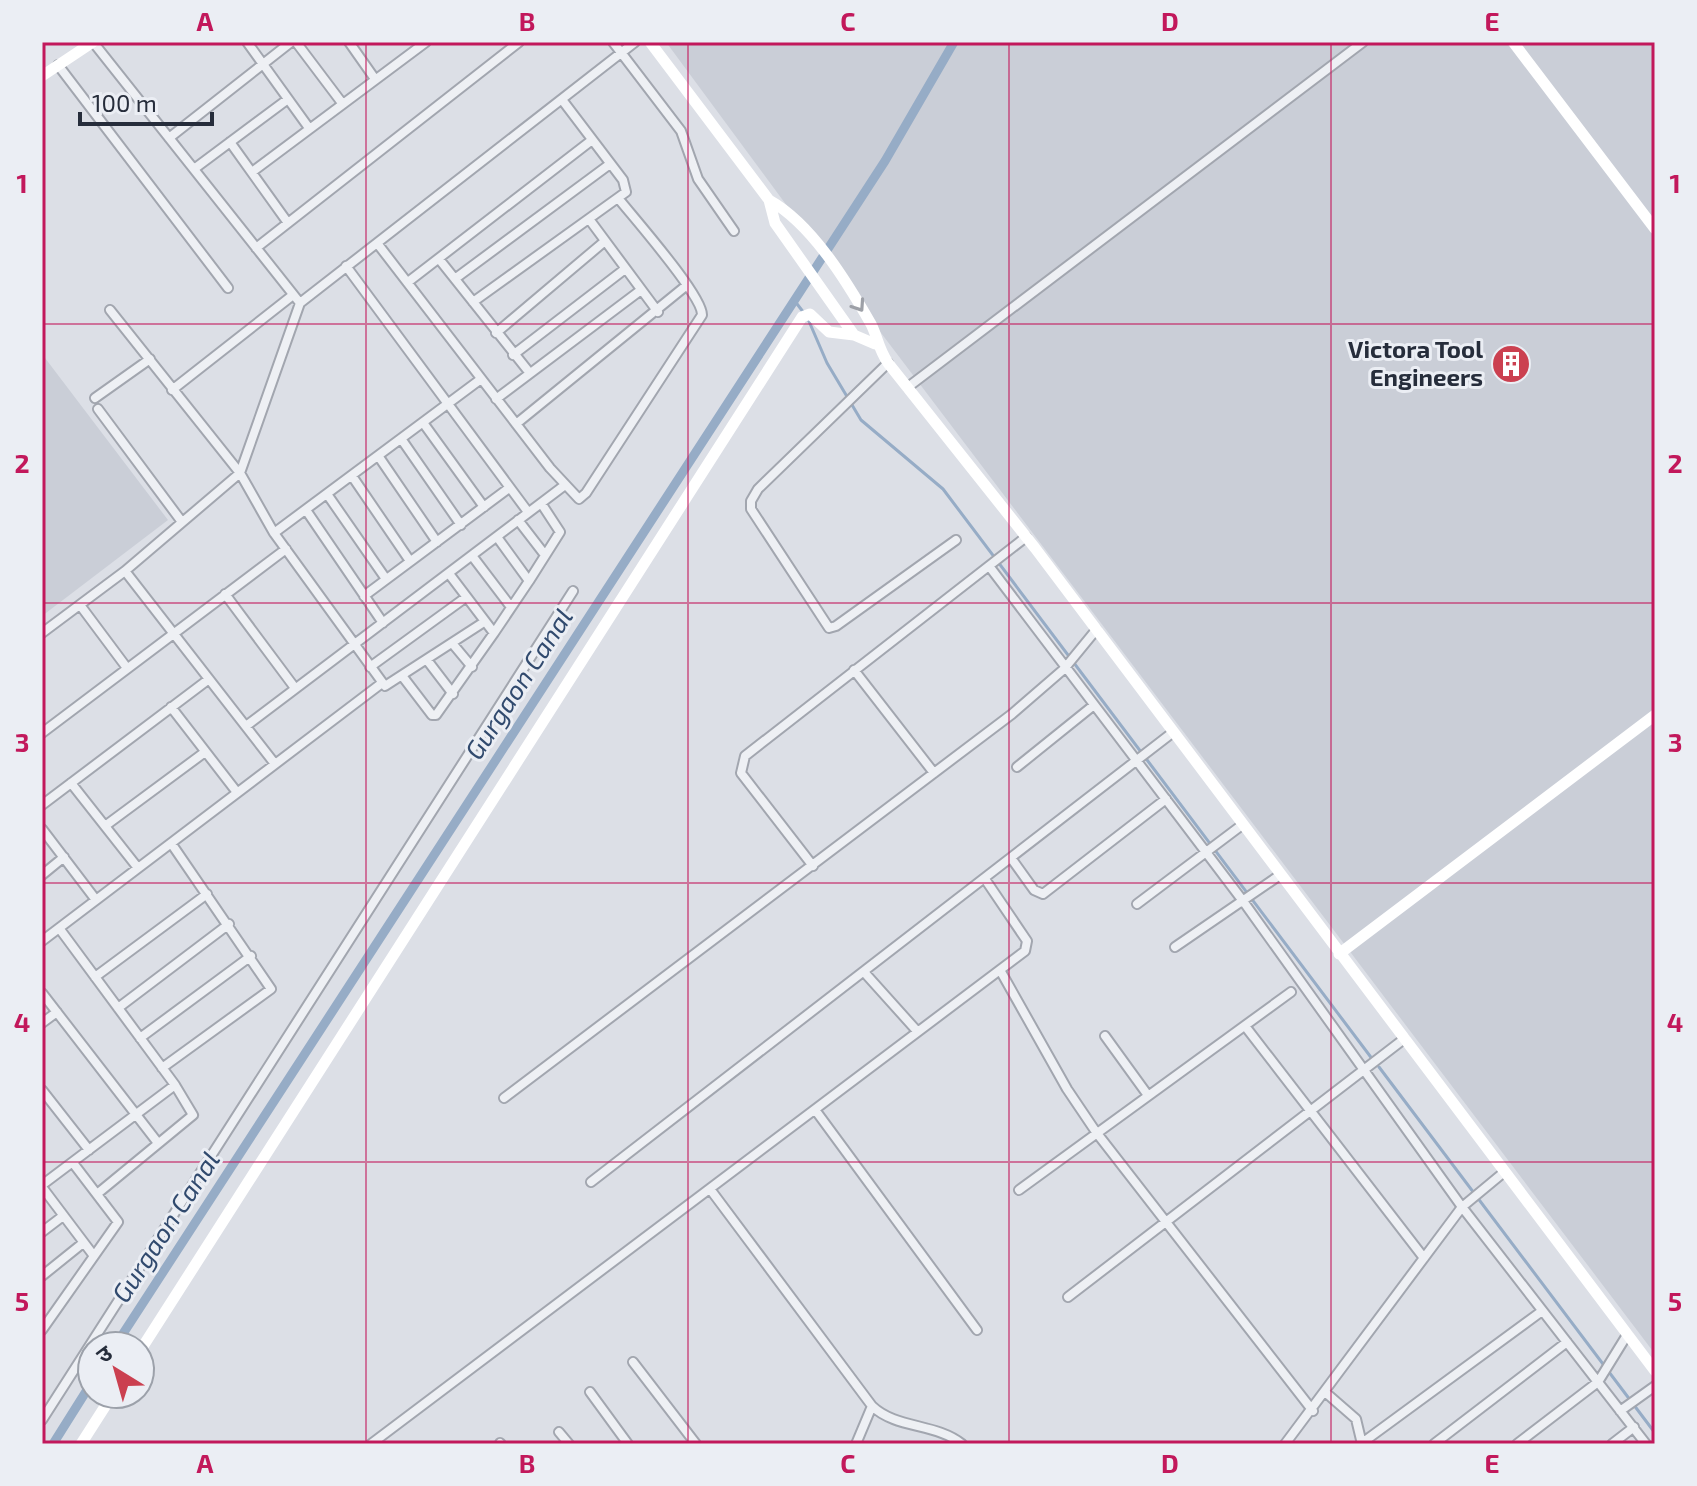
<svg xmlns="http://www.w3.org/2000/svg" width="1697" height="1486" viewBox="0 0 1697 1486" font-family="'Exo 2','Noto Sans Devanagari',sans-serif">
<rect width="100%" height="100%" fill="#dcdfe6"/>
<!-- built -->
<path fill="#caced7" d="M666,42H1655V1354L872,321Z
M42,354L168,520L42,616Z"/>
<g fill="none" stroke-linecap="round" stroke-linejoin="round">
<!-- stream -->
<path stroke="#96acc6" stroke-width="3" d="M794,300L804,313
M808,319L827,363L861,420L943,489L1373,1060
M1379,1067L1655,1433"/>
<!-- canal -->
<path stroke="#96acc6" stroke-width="9" d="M115,1346L885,161L954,42
M53,1444L92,1382"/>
<defs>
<path id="street" d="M93,42L300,303
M247,42L309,128
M296,42L342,103
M349,42L375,79
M613,42L681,131L698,179L734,231
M58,65L228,288
M169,138L291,42
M230,142L288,223
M194,169L288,99
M252,172L426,42
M589,219L658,312
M377,243L550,468L579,499L586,493L702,315C703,296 633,217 618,198
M256,248L519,42
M439,259L529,372
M346,266L528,512
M456,278L610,164
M408,282L592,140
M473,302L626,192L623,180L563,101
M110,310L240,473L274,533L385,686L484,622
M496,333L605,241
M513,355L625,269
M888,363L758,489L751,501V509L829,628L836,626L956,540
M908,387L1363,42
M172,390L293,295
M95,398L150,359
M496,399L641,290
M98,409L182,522
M424,424L484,507
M516,424L687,285
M402,440L461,525
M379,457L437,542
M352,476L410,561
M327,494L386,579
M306,510L383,623
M518,520L545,555
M274,533L481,379
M473,557L511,607
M989,566L1243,901L1462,1207L1646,1444
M125,571L275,764
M450,575L494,633L529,581L497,537
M529,581L560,532L541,503
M225,594L295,688
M364,596L509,488
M80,605L127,668
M42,633L125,571L240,473L300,303L635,42
M452,643L472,667
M427,660L453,694
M370,667L465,598
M854,670L934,773
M403,677L432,715H436L494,633
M171,707L236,791
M246,726L565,485
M42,733L286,549
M1017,767L1094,705
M71,783L138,868
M42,805L209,679
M105,826L205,752
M42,829L96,900
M1011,858L1034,890L1043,894L1166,799
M813,866L741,773L745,756L1026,537
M42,875L64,857
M1137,904L1242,825
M59,928L175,1085L193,1115L97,1194
M42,941L382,683
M1175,947L1280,875
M1000,970L1067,1089L1096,1132L1313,1411
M864,972L917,1031
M95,977L207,894
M42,993L158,1143
M118,1008L229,924
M42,1023L57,1012
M1245,1026L1424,1258
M1105,1036L1147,1094
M140,1038L251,956
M162,1068L271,989L171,843
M42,1090L89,1150
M504,1098L1012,714L1064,669L1096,630
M816,1111L977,1330
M591,1182L1172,733
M42,1185L175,1085
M42,1187L94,1256
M710,1189L872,1406C896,1429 936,1423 962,1444
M1019,1190L1291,992
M42,1232L63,1216
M42,1276L83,1243
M1068,1297L1404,1039
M42,1330L118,1222L73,1163
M633,1362L696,1444
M590,1392L628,1444
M1325,1392L1356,1419L1362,1444
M1620,1411L1655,1386
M42,1420L573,591
M559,1432L569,1444
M500,1443L501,1444
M1362,1443L1542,1311
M371,1444L1025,951L1027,941L985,879
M856,1444L872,1406
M1285,1444L1462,1207L1503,1173
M1434,1444L1567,1342
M1517,1444L1598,1382L1627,1335
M1612,1444L1634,1427"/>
</defs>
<!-- street casing -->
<use href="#street" stroke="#a2a6af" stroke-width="12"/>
<!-- street -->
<use href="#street" stroke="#eef0f4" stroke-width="8"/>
<!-- secondary -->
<path stroke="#fff" stroke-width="11" d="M650,42L769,200L775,223L854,335L875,344
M1513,42L1655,229
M42,76L93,42
M769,200C812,224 847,282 871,324C878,338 878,348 888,363L1035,548L1655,1371
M1339,954L1655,715
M140,1351L802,317L810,314L829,332L854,335
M81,1444L113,1394"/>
</g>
<!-- one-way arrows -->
<defs><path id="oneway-chevron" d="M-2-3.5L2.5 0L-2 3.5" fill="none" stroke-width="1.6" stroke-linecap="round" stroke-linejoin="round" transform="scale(2)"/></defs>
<use stroke="#9da0a7" href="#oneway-chevron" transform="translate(859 306) rotate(56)"/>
<!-- grid -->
<path fill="none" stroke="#c2185b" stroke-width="2" stroke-opacity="0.55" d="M366,42V1444M688,42V1444M1009,42V1444M1331,42V1444M42,324H1655M42,603H1655M42,883H1655M42,1162H1655"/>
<!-- icons -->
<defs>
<symbol id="building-disc" viewBox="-11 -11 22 22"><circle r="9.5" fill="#cb4050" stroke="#ebeef4"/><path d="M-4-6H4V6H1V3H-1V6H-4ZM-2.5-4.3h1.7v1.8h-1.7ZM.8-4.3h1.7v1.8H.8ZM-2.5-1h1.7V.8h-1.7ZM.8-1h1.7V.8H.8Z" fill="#fff"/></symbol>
</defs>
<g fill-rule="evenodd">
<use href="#building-disc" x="1489" y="342" width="44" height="44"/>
</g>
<g text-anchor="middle" stroke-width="6" stroke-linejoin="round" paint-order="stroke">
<!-- poi labels -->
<g font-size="24" font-weight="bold" fill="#262d3b" stroke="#ebeef4" text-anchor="end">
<text x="1483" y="358">Victora Tool<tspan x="1483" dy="28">Engineers</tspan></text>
</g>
<!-- water labels -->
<g font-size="26" font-style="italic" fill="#314a6e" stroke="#ebeef4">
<text transform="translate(519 684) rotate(-57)" y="9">Gurgaon Canal</text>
<text transform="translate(166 1227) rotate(-57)" y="9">Gurgaon Canal</text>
</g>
</g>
<!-- border -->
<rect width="1697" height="1486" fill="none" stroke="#ebeef4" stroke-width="88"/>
<!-- north arrow -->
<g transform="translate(116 1370) rotate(323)"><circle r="38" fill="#ebeef4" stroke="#9ca1aa" stroke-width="2"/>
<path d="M0-6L14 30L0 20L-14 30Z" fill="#cb4050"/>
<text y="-12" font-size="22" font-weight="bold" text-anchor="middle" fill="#262d3b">उ</text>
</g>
<!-- scale -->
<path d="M80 112v12h132v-12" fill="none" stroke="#262d3b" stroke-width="4"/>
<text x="92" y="112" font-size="24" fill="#262d3b" stroke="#ebeef4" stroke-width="6" paint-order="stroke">100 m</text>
<rect x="44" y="44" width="1609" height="1398" fill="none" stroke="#c2185b" stroke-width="3"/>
<g font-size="26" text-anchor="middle" font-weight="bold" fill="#c2185b">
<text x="205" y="31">A</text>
<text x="527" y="31">B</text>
<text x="848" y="31">C</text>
<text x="1170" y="31">D</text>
<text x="1492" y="31">E</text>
<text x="22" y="193">1</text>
<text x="1675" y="193">1</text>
<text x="22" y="473">2</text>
<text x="1675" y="473">2</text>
<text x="22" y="752">3</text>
<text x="1675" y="752">3</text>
<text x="22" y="1032">4</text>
<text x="1675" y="1032">4</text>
<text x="22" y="1311">5</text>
<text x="1675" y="1311">5</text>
<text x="205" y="1473">A</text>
<text x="527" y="1473">B</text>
<text x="848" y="1473">C</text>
<text x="1170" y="1473">D</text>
<text x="1492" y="1473">E</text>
</g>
</svg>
